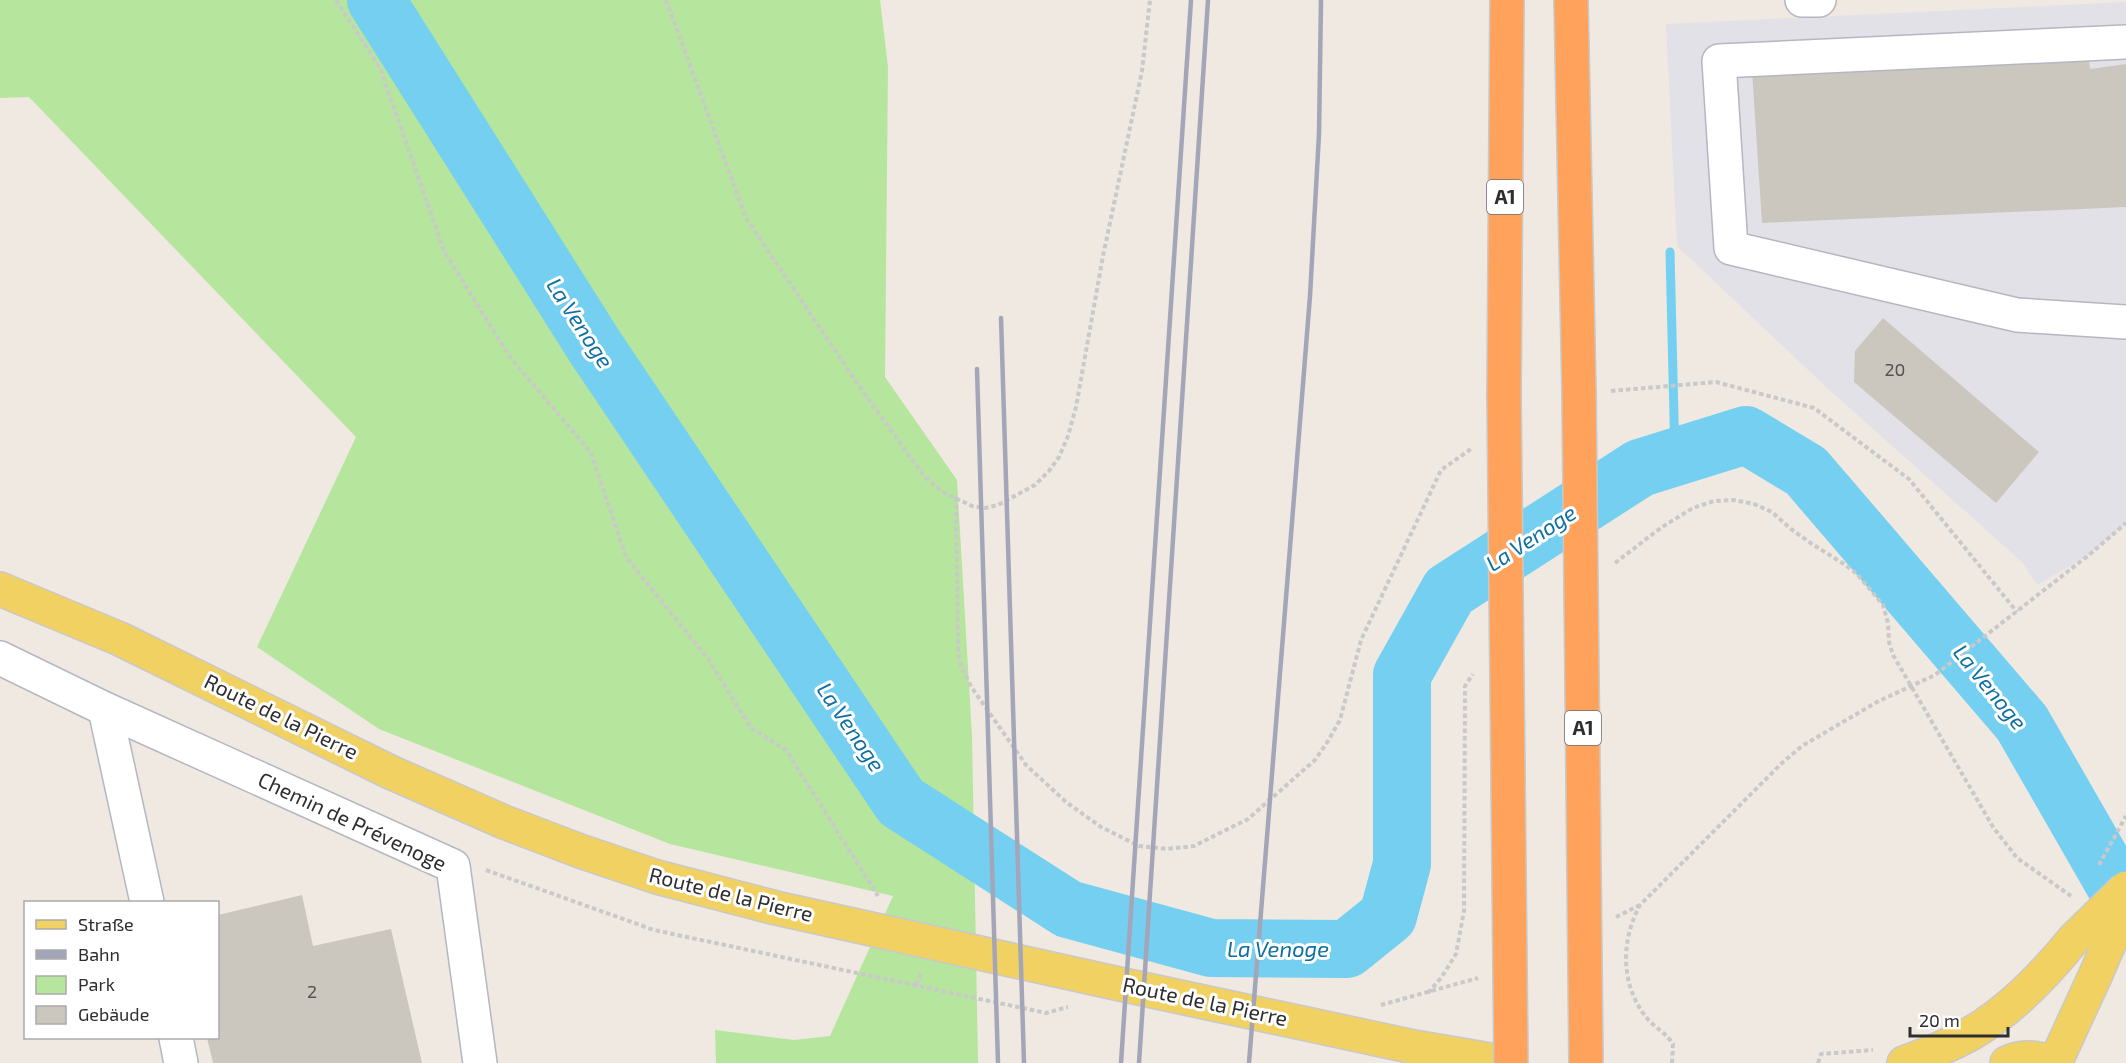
<svg xmlns="http://www.w3.org/2000/svg" width="2126" height="1063" viewBox="0 0 2126 1063" font-family="'Exo 2',sans-serif">
<rect width="100%" height="100%" fill="#efe9e1"/>
<!-- industrial -->
<path fill="#e3e1e8" d="M2126,2V523L2089,555L2037,585L2022,562L1825,386L1677,246L1666,24Z"/>
<!-- green -->
<path fill="#b6e59e" d="M0,0H880L888,67L885,377L957,480L972,736L978,1063H716L715,1030L794,1040L830,1036L893,896L670,844L379,729L257,647L356,437L29,97L0,98Z"/>
<g fill="none" stroke-linecap="round" stroke-linejoin="round">
<!-- stream -->
<path stroke="#75cff0" stroke-width="9" d="M1670,252L1675,458"/>
<!-- river -->
<path stroke="#75cff0" stroke-width="58" d="M376,0L595,347L901,802L1068,909L1211,948L1347,949L1388,916L1402,864V675L1449,591L1640,468L1746,435L1806,471L2022,723L2126,904"/>
</g>
<!-- building -->
<path fill="#cbc7bf" d="M2089,60L2090,69L2126,64V207L1762,223L1752,71Z
M1883,318L2039,452L1996,503L1854,382L1855,351Z
M302,895L313,946L391,929L422,1063H213L207,1038H218V915Z"/>
<g fill="none" stroke-linecap="round" stroke-linejoin="round">
<defs>
<path id="minor" d="M1802,0H1819
M2126,42L1719,61L1731,248L2017,315L2126,322
M0,658L105,709L453,866L480,1063
M105,709L147,902
M176,1038L181,1063"/>
<path id="major" d="M0,589L120,639L390,772L504,822L580,851L657,877L776,908L1115,983L1414,1047L1508,1063
M1904,1063C1931,1053 1959,1042 1983,1026C2018,1003 2047,972 2073,940
M2007,1063C2022,1055 2037,1057 2053,1063
M2055,1063L2096,974"/>
<path id="highway" d="M1571,0L1579,393
M1504,395L1507,0"/>
</defs>
<!-- minor casing -->
<use href="#minor" stroke="#b4b7c1" stroke-width="36"/>
<!-- major casing -->
<use href="#major" stroke="#c9c9c9" stroke-width="36"/>
<!-- highway casing -->
<use href="#highway" stroke="#c9c9c9" stroke-width="36"/>
<!-- path -->
<path stroke="#c9c9c9" stroke-width="4" stroke-dasharray="4.5 3" stroke-linecap="butt" d="M336,0L380,68L444,251L510,357L591,453L626,557L708,659L751,728L786,750L878,896
M666,0L746,218L859,386L924,476L941,491L972,506L985,508L998,505L1035,485L1049,471L1059,457L1068,436L1076,407L1103,256L1142,71L1150,0
M1611,391L1716,382L1814,408L1909,479L2017,612
M956,497L958,649L961,666L972,688L1026,765L1066,802L1101,827L1139,846L1167,849L1194,846L1248,819L1315,760L1328,741L1340,720L1361,640L1441,470L1471,449
M1615,563L1662,527L1693,508L1714,501L1734,500L1754,504L1772,512L1791,529L1812,544L1844,564L1857,574L1883,605L1888,623L1889,642L1893,655L1993,827L2017,858L2071,896
M486,870L654,930L1046,1013L1068,1007
M1616,917L1640,905
M916,985L922,972
M1428,993L1441,978L1456,954L1464,911L1465,686L1473,674
M1381,1005L1478,978
M1672,1063L1673,1044C1666,1033 1654,1027 1646,1017C1620,984 1621,940 1640,905L1782,763L1802,746L1877,702L1935,675L2089,555L2126,523
M1818,1063L1821,1054L1873,1050"/>
<!-- minor -->
<use href="#minor" stroke="#fff" stroke-width="33"/>
<!-- major -->
<use href="#major" stroke="#f2d163" stroke-width="33"/>
<!-- highway -->
<use href="#highway" stroke="#ffa35c" stroke-width="33"/>
<!-- rail -->
<path stroke="#a3a6b8" stroke-width="4.5" d="M1001,318L1024,1063
M977,369L998,1063
M1121,1063L1191,0
M1139,1063L1208,0
M1249,1063L1310,296L1319,134L1321,0"/>
<defs>
<path id="major-bridge" d="M2073,940L2126,888
M2096,974L2126,904"/>
<path id="highway-bridge" d="M1579,393L1586,1063
M1504,395L1511,1063"/>
</defs>
<!-- major-bridge casing -->
<use href="#major-bridge" stroke="#c9c9c9" stroke-width="36" stroke-linecap="butt"/>
<!-- highway-bridge casing -->
<use href="#highway-bridge" stroke="#c9c9c9" stroke-width="36" stroke-linecap="butt"/>
<!-- path-bridge -->
<path stroke="#c9c9c9" stroke-width="4" stroke-dasharray="4.5 3" stroke-linecap="butt" d="M2099,865L2126,816"/>
<!-- major-bridge -->
<use href="#major-bridge" stroke="#f2d163" stroke-width="33"/>
<!-- highway-bridge -->
<use href="#highway-bridge" stroke="#ffa35c" stroke-width="33"/>
</g>
<g text-anchor="middle" stroke-width="6" stroke-linejoin="round" paint-order="stroke">
<!-- number labels -->
<g font-size="18" fill="#555452">
<text x="1895" y="376">20</text>
<text x="312" y="998">2</text>
</g>
<!-- shield labels -->
<g fill="#fff" stroke="#6d6d6d" stroke-width="1.5">
<rect x="1487" y="180" width="36" height="34" rx="4.5"/>
<rect x="1565" y="711" width="36" height="34" rx="4.5"/>
</g>
<g font-size="20" font-weight="bold" fill="#2e2e2e">
<text x="1505" y="204">A1</text>
<text x="1583" y="735">A1</text>
</g>
<!-- street labels -->
<g font-size="21" fill="#2e2e2e" stroke="#fff">
<text transform="translate(281 717) rotate(26)" y="7">Route de la Pierre</text>
<text transform="translate(352 822) rotate(25)" y="7">Chemin de Prévenoge</text>
<text transform="translate(731 895) rotate(14)" y="7">Route de la Pierre</text>
<text transform="translate(1205 1002) rotate(12)" y="7">Route de la Pierre</text>
</g>
<!-- water labels -->
<g font-size="22" font-style="italic" fill="#0d6fa3" stroke="#fff">
<text transform="translate(580 323) rotate(57)" y="8">La Venoge</text>
<text transform="translate(1531 538) rotate(-33)" y="8">La Venoge</text>
<text transform="translate(1990 687) rotate(51)" y="8">La Venoge</text>
<text transform="translate(851 727) rotate(56)" y="8">La Venoge</text>
<text x="1278" y="957">La Venoge</text>
</g>
</g>
<!-- legend -->
<rect x="24" y="901" width="195" height="138" fill="#ffffff" stroke="#ababab" stroke-width="1.5"/>
<rect x="36" y="920" width="30" height="9" fill="#f2d163" stroke="#ababab" stroke-width="1.5"/>
<text x="78" y="931" font-size="18" fill="#2e2e2e">Straße</text>
<rect x="36" y="950" width="30" height="9" fill="#a3a6b8" stroke="#ababab" stroke-width="1.5"/>
<text x="78" y="961" font-size="18" fill="#2e2e2e">Bahn</text>
<rect x="36" y="976" width="30" height="18" fill="#b6e59e" stroke="#ababab" stroke-width="1.5"/>
<text x="78" y="991" font-size="18" fill="#2e2e2e">Park</text>
<rect x="36" y="1006" width="30" height="18" fill="#cbc7bf" stroke="#ababab" stroke-width="1.5"/>
<text x="78" y="1021" font-size="18" fill="#2e2e2e">Gebäude</text>
<!-- scale -->
<path d="M1910 1027v9h98v-9" fill="none" stroke="#2e2e2e" stroke-width="3"/>
<text x="1919" y="1027" font-size="18" fill="#2e2e2e" stroke="#ffffff" stroke-width="4.5" paint-order="stroke">20 m</text>
</svg>
